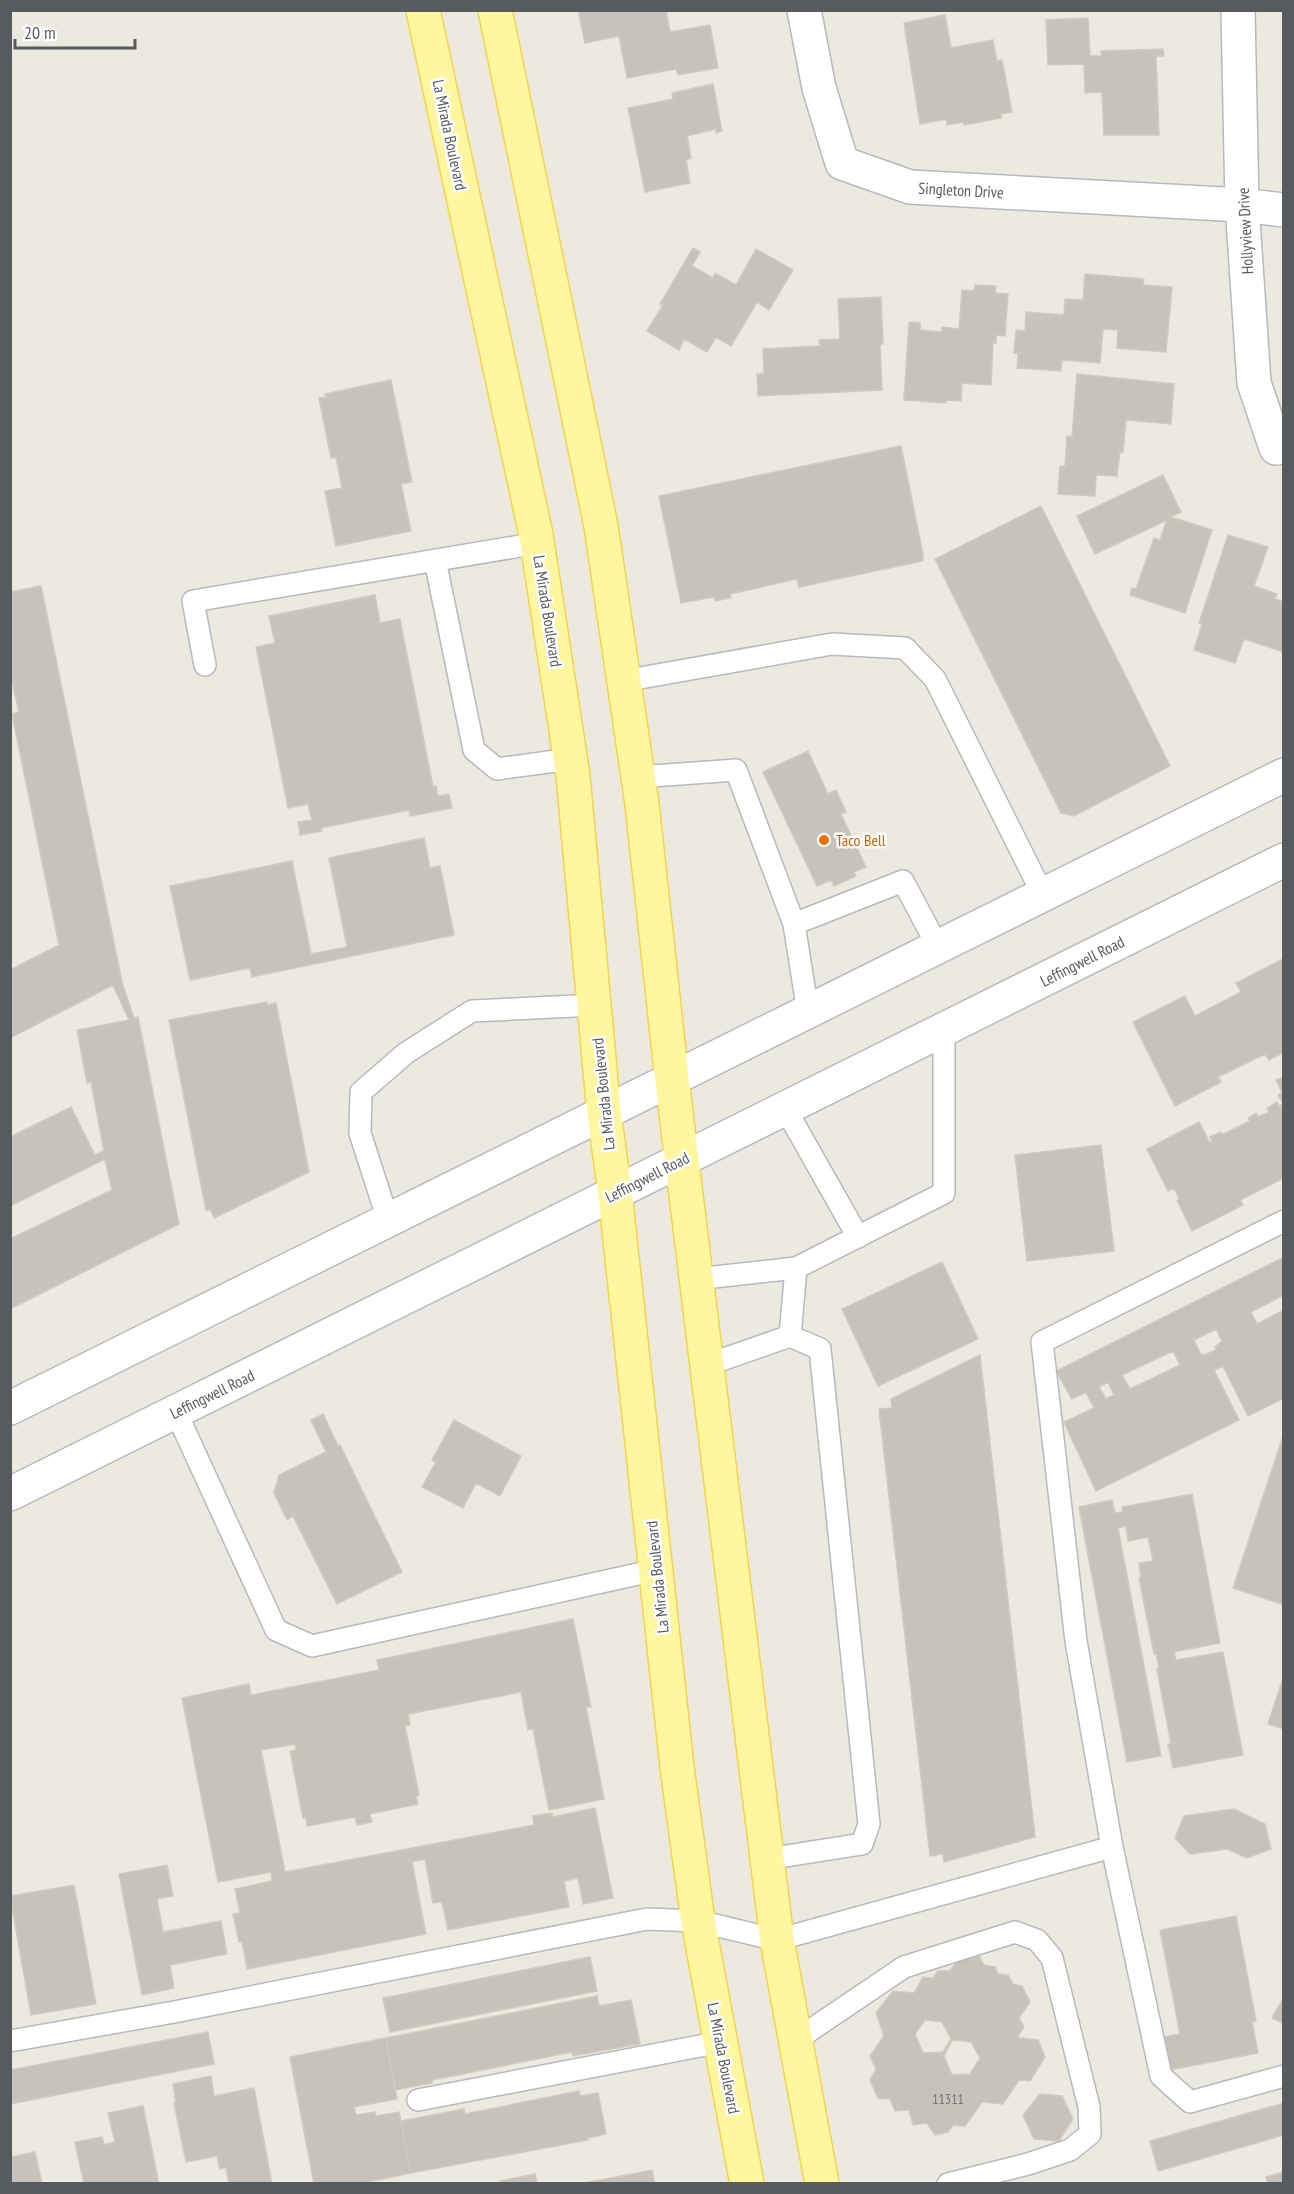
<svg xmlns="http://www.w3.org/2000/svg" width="1294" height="2194" viewBox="0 0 1294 2194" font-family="'PT Sans Narrow',sans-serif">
<rect width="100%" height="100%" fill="#eceade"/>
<!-- building -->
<path fill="#c7c3bb" stroke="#d0cbbc" stroke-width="1.5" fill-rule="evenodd" d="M578,10H666L670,32L710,25L718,68L678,75L676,69L627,78L619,36L585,43Z
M945,15L951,48L993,40L997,61L1002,60L1012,112L1001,114V118L964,125V122L947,125L946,119L920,124L904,23Z
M1088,18L1090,56H1102L1101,51L1163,49L1164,56H1156L1159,135H1104L1102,92L1085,93L1084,64L1048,65L1046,20Z
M713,84L722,131L716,133V129L687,136L691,158L686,160L690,183L645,192L628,108L673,99L672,93Z
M693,248L700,252L692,266L713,278L715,273L736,285L756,249L793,270L769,310L757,302L731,346L716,337L707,352L684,339L679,350L647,331L663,305L660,304Z
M1085,274L1144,279L1143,285L1172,287L1166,352L1117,348L1118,330L1103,329L1100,363L1062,360L1061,371L1017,368L1018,353H1014L1016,330L1025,331L1026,312L1064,315L1065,299L1083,300Z
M975,285L996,286L995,293L1008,294L1005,336L996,335V343H993L991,385L962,383L961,401L946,400V403L904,400L909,322L920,323V330L942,332V327L959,329L962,290L974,291Z
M881,297L883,344H880L882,390L758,396L757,374H764L763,349L820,346L819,340L840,339L838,299Z
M1077,374L1174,384L1171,424L1126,420L1123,452L1120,451L1117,476L1096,475L1095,496L1058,494L1060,466H1065L1067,436L1072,437Z
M391,380L412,482L401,484L411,531L336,546L325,491L342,488L336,457L331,458L319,398L326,397L325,394Z
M901,446L923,554V561L799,587L797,579L730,594L731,598L715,601L714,597L681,603L659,496Z
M1163,475L1181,512L1171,517L1212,530L1185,613L1130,595L1132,588L1136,589L1154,538L1160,540L1167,520L1095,554L1077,516Z
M1041,506L1170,766L1074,816L1061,813L935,559Z
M1228,535L1268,547L1254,586L1277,594L1275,599L1284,602V652L1244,639L1235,663L1194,650L1202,624L1199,623Z
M41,586L122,982L134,1018L138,1017L179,1224L10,1309V1239L112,1190L105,1159L10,1206V1137L71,1107L95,1155L104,1151L91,1082L87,1083L77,1030L129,1020L113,985L10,1038V970L59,945L12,714L19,712L10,673V592Z
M375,595L380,623L400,619L433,787L436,786L438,796L449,794L452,808L410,816L409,810L321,828L322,831L300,835L298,822L312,820L308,804L288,808L256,647L275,643L269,616Z
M808,751L828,794L836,790L846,812L841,814L866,867L854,872L856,876L834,886L831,880L817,886L763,772Z
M424,838L430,868L440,866L454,935L252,977L250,968L190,980L170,886L292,861L311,954L347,947L329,858Z
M1283,959L1284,1052L1269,1060L1265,1054L1218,1077L1221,1082L1175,1106L1133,1022L1185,996L1195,1016L1241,992L1236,983Z
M267,1002V1005L276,1003L309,1172L214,1218L210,1209L206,1211L169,1020Z
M1284,1077V1178L1240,1200L1243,1205L1192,1231L1177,1200L1179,1199L1174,1188L1168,1191L1147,1149L1199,1122L1210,1143L1212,1142L1210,1137L1221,1132L1222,1135L1250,1121L1248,1118L1256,1113L1258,1117L1269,1112L1267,1108L1277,1102L1279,1106L1283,1104L1278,1095L1282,1093L1276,1080Z
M1101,1145L1114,1251L1027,1261L1015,1155Z
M1284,1257V1295L1251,1312L1257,1324L1284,1310V1398L1248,1416L1223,1366L1214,1370L1239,1420L1096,1491L1064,1422L1094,1408L1086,1392L1072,1399L1056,1371ZM1216,1329L1222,1341L1215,1347L1216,1350L1204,1355L1203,1354L1201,1355L1194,1340ZM1173,1351L1180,1365L1130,1389L1122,1375ZM1108,1382L1114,1395L1106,1399L1099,1387Z
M942,1262L978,1339L878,1386L842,1309Z
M980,1355L1035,1837L944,1862L943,1854L930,1856L879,1409L892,1408L891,1399Z
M323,1414L338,1446L340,1445L402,1572L337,1604L293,1516L287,1520L274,1493L279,1475L326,1452L311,1420Z
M454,1420L521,1456L500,1496L476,1483L463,1508L422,1487L436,1462L432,1460Z
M1284,1433V1605L1233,1588Z
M1192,1494L1220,1643L1174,1652L1176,1660L1223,1652L1243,1755L1173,1768L1168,1744H1171L1157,1669L1159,1668L1156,1653L1154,1654L1139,1578L1141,1577L1139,1563L1153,1561L1148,1537L1128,1541L1126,1526L1118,1528L1161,1756L1127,1762L1079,1507L1112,1500L1115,1513L1123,1512L1122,1507Z
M573,1619L591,1707H586L604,1799L549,1810L533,1729L528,1730L521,1692L408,1714L410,1725L405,1726L419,1795L416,1796L418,1804L370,1814L372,1822L357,1825L355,1817L307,1826L306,1817L303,1818L290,1751L296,1750L295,1744L261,1750L285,1872L534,1825L533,1816L552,1813V1817L595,1808L613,1898L583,1904L578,1878L564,1881L569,1907L448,1930L442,1902L433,1903L425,1859L412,1862L426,1934L247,1969L242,1941L239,1942L233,1914L240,1913L235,1889L272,1881L271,1872L218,1882L182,1698L249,1684L251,1695L379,1670L377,1660Z
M1284,1675V1729L1268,1724Z
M1234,1809L1265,1824L1271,1849L1247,1858L1227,1849L1190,1854L1175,1838L1184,1816Z
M167,1865L173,1896L157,1899L163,1932L221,1921L227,1954L170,1965L174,1988L142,1995L119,1874Z
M74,1885L96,2004L31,2015L10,1896Z
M1236,1916L1256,2021L1252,2022L1258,2053L1169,2070L1163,2037L1180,2034L1160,1930Z
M962,1954H978L984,1965L995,1967L998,1974L1008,1975L1013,1984L1022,1986L1030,2002L1019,2018L1024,2027L1018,2036L1019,2038L1038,2040L1045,2057L1030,2081L1019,2080L1003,2104L982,2102L965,2126L953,2125L948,2132L935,2135L927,2123L913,2125L909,2110L895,2111L890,2099L878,2098L870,2080L876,2069L870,2056L884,2036L876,2013L893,1991L914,1993L923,1977L933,1978L938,1971H950ZM925,2020L942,2022L951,2039L943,2052L923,2053L915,2034ZM952,2040L971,2042L980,2058L970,2074L952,2075L944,2056Z
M590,1957L597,1991L390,2032L383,1998Z
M597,1996L599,2006L631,2000L640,2044L573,2056L572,2052L432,2080V2083L395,2090L386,2038Z
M1284,1997V2024L1272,2018Z
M208,2032L214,2064L10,2104V2070Z
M386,2038L397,2099L354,2107L356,2115L375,2112L376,2116L399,2112L411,2173L359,2184H314L290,2057Z
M211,2076L214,2096L254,2088L272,2184H229L226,2167L220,2169L217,2156L186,2162L174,2103H176L173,2084Z
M579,2091L580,2096L598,2093L606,2134L588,2138V2140L411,2173L401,2121L464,2109L465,2114Z
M1040,2094L1062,2096L1073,2119L1059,2141L1034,2139L1023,2115Z
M1284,2103V2135L1158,2171L1150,2141Z
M143,2106L159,2184H84L75,2142L102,2137L104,2145L115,2142L108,2113Z
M35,2152L42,2184H10V2157Z
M652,2170L655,2184H579Z
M1284,2172V2184H1268L1266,2177Z
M535,2174L537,2184H501V2181Z"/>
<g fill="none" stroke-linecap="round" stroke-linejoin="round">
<defs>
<path id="lane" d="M435,560L474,750L497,769L570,759
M205,665L193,601L538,543
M623,681L832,644L905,648L935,679L1043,895
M638,777L736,770L794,924L903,881L938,947
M794,924L808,1012
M785,1108L858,1237
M388,1220L360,1133L361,1092L406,1053L472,1011L595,1005
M1284,1221L1042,1342L1076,1641L1112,1847L1161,2076L1190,2102L1284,2076
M696,1279L796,1268L944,1193V1029
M790,1336L796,1268
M707,1365L790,1336L820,1349L869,1824L862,1844L767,1859
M176,1412L276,1630L312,1646L656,1570
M796,2040L904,1967L1015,1932L1037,1940L1052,1958L1089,2107L1090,2134L1070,2150L1028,2164L948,2184
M10,2041L174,2012L647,1919L698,1921L777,1940L1112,1847
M418,2100L721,2042"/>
<path id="street" d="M804,10L819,88L842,163L910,187L1242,205L1284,210
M1238,10L1242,205L1254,383L1276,448"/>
<path id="secondary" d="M10,1408L1284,775
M10,1494L1284,860"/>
<path id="primary" d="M423,10L536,535L573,776L604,1113L615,1193L677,1767L698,1921L747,2184
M495,10L601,526L642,804L672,1080L777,1940L822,2184"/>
</defs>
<!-- lane casing -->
<use href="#lane" stroke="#b6b9be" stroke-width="24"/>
<!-- street casing -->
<use href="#street" stroke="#b6b9be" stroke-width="36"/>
<!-- secondary casing -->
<use href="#secondary" stroke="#b7bbc1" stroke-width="36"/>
<!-- primary casing -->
<use href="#primary" stroke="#f7d24c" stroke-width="36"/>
<!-- lane -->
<use href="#lane" stroke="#fff" stroke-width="21"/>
<!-- street -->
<use href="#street" stroke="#fff" stroke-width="33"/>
<!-- secondary -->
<use href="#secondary" stroke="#fff" stroke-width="33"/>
<!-- primary -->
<use href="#primary" stroke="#fff6a0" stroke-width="33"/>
</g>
<!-- markers -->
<circle fill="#e8710a" stroke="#fff" stroke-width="2" cx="824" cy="840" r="6"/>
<g text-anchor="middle" stroke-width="5" stroke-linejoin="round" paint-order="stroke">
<!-- number labels -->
<g font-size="14" fill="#737577">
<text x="948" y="2104">11311</text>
</g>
<!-- street labels -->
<g font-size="16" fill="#575b60" stroke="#fff">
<text transform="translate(450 135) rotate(78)" y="6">La Mirada Boulevard</text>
<text transform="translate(961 190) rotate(3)" y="6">Singleton Drive</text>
<text transform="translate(1245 231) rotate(-93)" y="6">Hollyview Drive</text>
<text transform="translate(548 611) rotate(81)" y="6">La Mirada Boulevard</text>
<text transform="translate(1082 961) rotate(-27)" y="6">Leffingwell Road</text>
<text transform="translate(603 1094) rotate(-96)" y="6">La Mirada Boulevard</text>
<text transform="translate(647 1177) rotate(-27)" y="6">Leffingwell Road</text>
<text transform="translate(212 1394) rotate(-26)" y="6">Leffingwell Road</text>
<text transform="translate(657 1577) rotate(-96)" y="6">La Mirada Boulevard</text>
<text transform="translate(724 2058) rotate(79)" y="6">La Mirada Boulevard</text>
</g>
<!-- food labels -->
<g font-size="16" fill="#c56008" stroke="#fff" text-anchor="start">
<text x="836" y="846">Taco Bell</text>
</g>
</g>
<!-- border -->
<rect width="1294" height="2194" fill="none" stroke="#575b60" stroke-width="24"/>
<!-- scale -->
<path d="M15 39v9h120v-9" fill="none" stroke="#575b60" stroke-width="3"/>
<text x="24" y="39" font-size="18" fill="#575b60" stroke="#ffffff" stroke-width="4.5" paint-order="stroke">20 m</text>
</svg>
